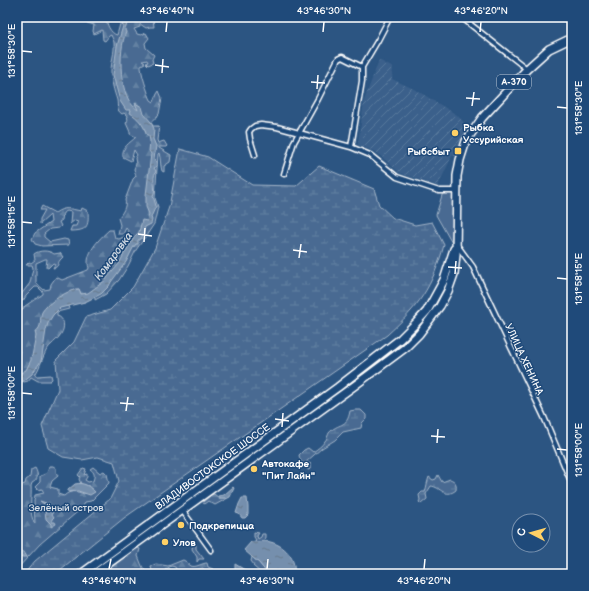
<svg xmlns="http://www.w3.org/2000/svg" width="589" height="591" viewBox="0 0 589 591" font-family="'Balsamiq Sans',sans-serif">
<defs>
<pattern id="industrial-furrows" width="10" height="10" patternUnits="userSpaceOnUse"><rect width="10" height="10" fill="#3b618b"/><path d="M-1 1l2-2M0 10L10 0M9 11l2-2" fill="none" stroke="#58799c"/></pattern>
<pattern id="forest-firs" width="22" height="20" patternUnits="userSpaceOnUse"><rect width="22" height="20" fill="#486b92"/><path d="M5 1l3.5 6h-7zM16 11l3.5 6h-7z" fill="#6381a2"/></pattern>
<pattern id="wetland-marsh" width="20" height="14" patternUnits="userSpaceOnUse"><rect width="20" height="14" fill="#486b92"/><path d="M1 5h8M5 5V1M11 12h8M15 12V8" fill="none" stroke="#6381a2"/></pattern>
<pattern id="water-ripples" width="26" height="14" patternUnits="userSpaceOnUse"><rect width="26" height="14" fill="#748fad"/><path d="M2 4q2-2 4 0t4 0M15 11q2-2 4 0t4 0" fill="none" stroke="#66788b"/></pattern>
</defs>
<rect width="100%" height="100%" fill="#2c5582"/>
<filter id="ink" filterUnits="userSpaceOnUse"><feTurbulence type="fractalNoise" baseFrequency=".025" numOctaves="2"/><feDisplacementMap in="SourceGraphic" scale="8" xChannelSelector="R" yChannelSelector="G"/><feConvolveMatrix kernelMatrix="1 2 1 2 8 2 1 2 1" color-interpolation-filters="sRGB"/></filter>
<g filter="url(#ink)">
<!-- industrial -->
<path fill="url(#industrial-furrows)" d="M379,60L393,68L392,79L416,90L457,115L469,128L458,156H452L438,186L400,173L376,152L358,145L364,101Z"/>
<!-- green -->
<path fill="#486b92" stroke="#a4b5c8" d="M443,192H454L453,245L436,215Z"/>
<!-- forest -->
<path fill="url(#forest-firs)" stroke="#a4b5c8" d="M80,17H107C105,23 111,34 117,35L122,17H155L153,19L154,27H150L146,28L140,24V27L134,29L137,34L141,35L146,33L149,38L145,43L146,48L154,55L152,59L153,63L148,65L146,63L148,62L147,60L143,61H142L145,63L141,65C140,70 148,94 151,100L154,102L157,94L159,91L162,98L159,114L151,123L153,126H159L157,140L158,143L164,141L167,146L166,147H159V148L171,155L170,162L164,166V172L162,171C160,165 161,159 159,153L158,154L155,198L158,207L154,224L146,236L136,250L128,266L119,280L106,294L95,300V298L88,294H81L79,289H75L68,306L69,309L57,312V316C65,318 65,328 61,334C57,341 50,344 46,351C42,359 40,367 35,375L37,376L51,375L52,379L50,381H38L31,377L28,381L24,382L17,378V353L19,354L20,351L17,350V317L25,306L43,294V292L38,287H35L26,296L23,301L20,300V296L30,283L33,268L32,265H26L29,262L31,263L35,260L34,254C39,250 49,250 54,254L60,253L63,257C62,258 61,259 60,260C57,264 59,267 53,268L55,264L53,263L48,268L46,267L47,259H45L36,263V283L44,290L50,289L51,284L56,277L62,280L88,270L89,268C84,254 99,239 109,230H113L115,238L119,239L128,235L129,232L126,228L123,234H118L120,225L118,218C122,214 127,206 125,200L133,179L136,176L134,169L136,164L135,158L137,155L134,150L131,161L123,157C121,147 130,143 136,137L130,134V132L126,123C129,120 128,116 124,113L122,114C116,110 118,106 117,100C114,91 111,81 111,71C111,62 115,52 114,43C114,40 112,38 111,35L109,36L105,41L103,40L102,30L94,34L93,31L94,25L84,22Z
M42,206L55,213C65,206 70,209 81,211L82,208L88,211C89,227 87,231 70,231L72,226H76L78,221L75,220L70,224L71,212L67,211L63,213L62,220L59,222L61,226L59,228L50,229L44,234V237L50,242L64,239L68,240L69,245L42,246L35,244L32,239L35,233L51,222L50,215L40,224V219L45,210H40Z
M49,466H53L56,468V472L58,476L52,481L50,487L58,489V494L64,496C70,490 77,491 84,494L89,486L81,484L79,479L80,477L78,475L83,468L86,469L84,475L87,474V477L85,480L88,482L93,481C95,475 95,473 90,469L93,467L100,473L104,471L107,474L109,483L91,501L85,502L83,507L40,544L17,569V487L21,489L22,485L25,484L26,480L30,477L31,470L35,468C39,475 38,480 32,483L31,486C32,498 28,513 35,524L34,501L35,495L44,493L42,489L38,490L35,487L40,482V476C47,474 48,472 49,466Z
M214,494L219,498H225L226,499L215,505L208,501L204,504L203,502L211,495Z
M254,532L259,533L257,536L258,539L261,537L262,534H265V537L264,541L258,542L255,541L256,540L254,537Z
M193,542L196,545V549L204,559H199L197,562V557L192,549Z
M138,548L140,549L138,556L142,566L147,574H101L127,555Z
M252,557L259,563L268,574H262L253,566L254,565L251,561Z
M183,560C186,561 188,564 191,566C196,568 202,563 207,563L208,567L213,569L212,573H206L203,568L195,570V574H178L175,567L171,566L165,570L170,569L174,574H151L152,571L151,566L156,564L168,566Z"/>
<!-- wetland -->
<path fill="url(#wetland-marsh)" stroke="#a4b5c8" d="M180,149L208,157L252,185L296,186L319,166L374,189L379,205L393,218L415,225L432,222L444,245C432,288 419,306 387,335L124,518L55,574H24L35,561L110,499L119,481L114,462L98,457L82,460L63,457L48,448L42,426L58,389L56,360L74,342L86,317L110,310L133,287L155,248L169,207Z
M355,410H361L366,415V419L362,423L361,428L343,432L335,440L322,448L306,462L311,464V469L308,470C304,466 300,461 299,455L304,450L308,448L313,452C317,449 322,446 325,441C327,439 328,435 329,433C338,422 347,429 350,411Z
M438,475L442,482L450,479C455,481 457,483 456,490C445,499 441,487 431,486L426,494L427,499L421,504L419,502L420,500L419,495L422,492H425C427,486 427,482 429,477L433,480L436,479Z"/>
<!-- water -->
<path fill="url(#water-ripples)" stroke="#acbcce" d="M124,17H129L125,30L126,32C118,51 118,98 138,110L135,103L142,107L144,114L151,122L154,129L153,139L156,146L154,159L157,163V166L154,168L156,171C151,180 157,188 153,196L156,206L151,217L152,220L151,224L145,227L142,238L138,240V244H136L133,248L126,262L111,282L109,286L101,294L85,302L60,308L53,315L48,323L46,330L42,356L41,361L32,374L17,386V375L26,370L31,360V357L32,356L36,336L35,332C43,327 39,320 42,312C47,303 69,289 79,289L81,294L88,293L106,280L107,278L119,264L124,254L126,252L128,247L132,242L134,237L139,232L142,220L147,221L149,214L146,207V195L151,154L149,151L150,141L149,136L146,134C145,126 137,117 130,113L131,110H126L120,101L113,75L117,46L123,26L121,20Z
M75,484C84,482 89,486 95,492L90,495L78,491L68,492V490Z
M233,487L234,488L230,497L226,499L225,498H219L218,496L224,495Z
M242,498H247L248,507V515L245,518H242L239,514L236,513L239,504Z
M40,501L46,503L53,507L52,514L54,517L52,519V522H55L56,524L51,527V524L46,519L44,504Z
M255,541C259,543 260,541 264,541C281,542 297,556 294,574H268L259,563L244,550L251,542Z
M17,551L24,552L27,557H22L17,562Z
M235,564L245,570L247,574H228L229,572L231,571L233,573L235,570Z"/>
<g fill="none" stroke-linecap="round" stroke-linejoin="round">
<defs>
<path id="street" d="M461,17L527,69
M362,67L378,40L390,17
M351,147L362,81V67
M255,155L250,139L249,132L251,129L255,126L261,125L277,127L351,147L370,155L397,177L439,191H457
M284,174L294,142L318,99L338,59L342,57L362,67
M457,245L473,267L544,417L572,484
M182,510L211,550"/>
<path id="highway" d="M81,574L338,387L400,339L416,323L427,311L444,280L454,249
M94,574L354,386L405,348L419,334L440,306L448,291L454,274L456,255L457,176L460,160L466,141L482,118L527,69L549,49L572,38"/>
</defs>
<!-- street casing -->
<use href="#street" stroke="#fff" stroke-width="7"/>
<!-- highway casing -->
<use href="#highway" stroke="#fff" stroke-width="10"/>
<!-- street -->
<use href="#street" stroke="#1f4a7a" stroke-width="4"/>
<!-- highway -->
<use href="#highway" stroke="#1f4a7a" stroke-width="7"/>
</g>
</g>
<!-- ticks -->
<path fill="none" stroke="#fff" stroke-width="1.5" d="M166,32L167,22M323,32L324,22M480,32L481,22M22,51L32,52M155,65L169,67M162,73L163,59M311,82L325,83M317,89L318,75M466,98L480,99M472,106L474,92M557,107L567,108M22,222L32,223M138,234L152,236M144,242L145,228M293,250L307,252M299,258L301,244M448,267L462,268M455,274L456,261M557,278L567,279M22,393L32,394M120,403L134,404M126,411L128,397M275,419L289,421M282,427L283,413M431,436L445,437M437,443L438,429M557,449L567,450M109,569L111,559M267,569L268,559M424,569L425,559"/>
<!-- markers -->
<g fill="#ffd166" stroke="#1f4a7a" stroke-width="1.5">
<circle cx="455" cy="133" r="4"/>
<rect x="454" y="147" width="8" height="8" rx="2"/>
<circle cx="254" cy="469" r="4"/>
<circle cx="181" cy="525" r="4"/>
<circle cx="165" cy="542" r="4"/>
</g>
<g text-anchor="middle" stroke-width="3" stroke-linejoin="round" paint-order="stroke">
<!-- shield labels -->
<rect fill="#1f4a7a" stroke="#bcc9d7" stroke-width="1" x="497" y="75" width="34" height="14" rx="3"/>
<g font-size="9" font-weight="bold" fill="#fff">
<text x="514" y="85">А-370</text>
</g>
<!-- poi labels -->
<g font-size="10" font-weight="bold" fill="#fff" stroke="#1f4a7a" text-anchor="start">
<text x="463" y="131">Рыбка<tspan x="463" dy="12">Уссурийская</tspan></text>
<text x="450" y="155" text-anchor="end">Рыбсбыт</text>
<text x="262" y="467">Автокафе<tspan x="262" dy="12">"Пит Лайн"</tspan></text>
<text x="189" y="529">Подкрепицца</text>
<text x="173" y="546">Улов</text>
</g>
<!-- street labels -->
<g font-size="10" fill="#fff" stroke="#1f4a7a">
<text transform="translate(525 359) rotate(65)" y="4">УЛИЦА ХЕНИНА</text>
<text transform="translate(212 466) rotate(-36)" y="4">ВЛАДИВОСТОКСКОЕ ШОССЕ</text>
</g>
<!-- park labels -->
<g font-size="10" fill="#dae1e9" stroke="#1f4a7a">
<text x="66" y="511">Зелёный остров</text>
</g>
<!-- water labels -->
<g font-size="11" font-style="italic" fill="#d5dde6" stroke="#1f4a7a">
<text transform="translate(113 256) rotate(-54)" y="4">Комаровка</text>
</g>
</g>
<!-- margin -->
<rect width="589" height="591" fill="none" stroke="#1f4a7a" stroke-width="44"/>
<!-- north arrow -->
<g transform="translate(531 533) rotate(276)"><circle r="19" fill="#1f4a7a" stroke="#7992af"/>
<path d="M0-3L7 15L0 10L-7 15Z" fill="#ffd166"/>
<text y="-6" font-size="11" font-weight="bold" text-anchor="middle" fill="#ffffff">С</text>
</g>
<rect x="22" y="22" width="545" height="547" fill="none" stroke="#fff" stroke-width="1.5"/>
<g font-size="10" text-anchor="middle" fill="#fff">
<text x="167" y="14">43°46'40"N</text>
<text x="324" y="14">43°46'30"N</text>
<text x="481" y="14">43°46'20"N</text>
<text transform="translate(11 51) rotate(-90)" y="4">131°58'30"E</text>
<text transform="translate(578 108) rotate(-90)" y="4">131°58'30"E</text>
<text transform="translate(11 222) rotate(-90)" y="4">131°58'15"E</text>
<text transform="translate(578 279) rotate(-90)" y="4">131°58'15"E</text>
<text transform="translate(11 393) rotate(-90)" y="4">131°58'00"E</text>
<text transform="translate(578 450) rotate(-90)" y="4">131°58'00"E</text>
<text x="109" y="584">43°46'40"N</text>
<text x="267" y="584">43°46'30"N</text>
<text x="424" y="584">43°46'20"N</text>
</g>
</svg>
